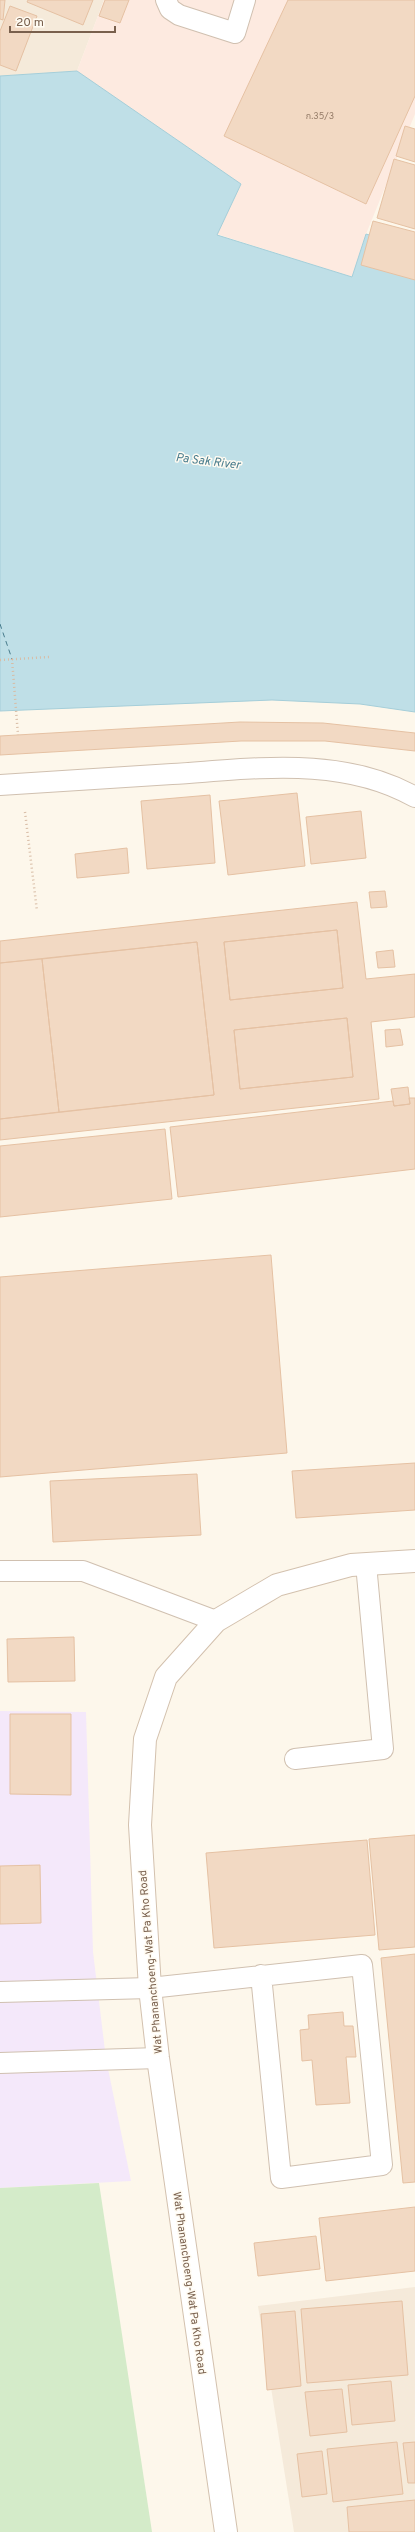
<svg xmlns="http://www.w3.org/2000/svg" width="415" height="2532" viewBox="0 0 415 2532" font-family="Overpass,'Noto Sans Thai',sans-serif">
<rect width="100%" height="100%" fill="#fdf7eb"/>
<!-- residential -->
<path fill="#f5eada" d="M0,0H104L77,71L0,76Z
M415,2287V2532H294L258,2306Z"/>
<!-- commercial -->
<path fill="#fdeae0" d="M104,0H415V114L366,234L352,277L217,234L241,184L77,71Z"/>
<!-- education -->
<path fill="#f4e8fa" d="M0,1711L86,1712L93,1952L106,2059L131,2181L0,2188Z"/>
<!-- green -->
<path fill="#d4ebc9" d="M99,2183L152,2532H0V2188Z"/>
<!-- water -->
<path fill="#bfdfe7" stroke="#a5ced9" d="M77,71L241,184L217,235L352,277L366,234L415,248V712L360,704L272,700L0,711V76Z"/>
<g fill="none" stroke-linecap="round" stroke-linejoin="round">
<!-- ferry -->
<path stroke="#477b8c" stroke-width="1" stroke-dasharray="5 4" stroke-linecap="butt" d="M0,624L12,659"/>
</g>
<!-- building -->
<path fill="#f2d9c3" stroke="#e5c1a3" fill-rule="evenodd" d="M0,0H5L3,20L0,19Z
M28,0H93L83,25L27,2Z
M105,0H129L120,23L99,16Z
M288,0H415V96L366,204L224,136Z
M10,6L37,16L16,71L0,65V31Z
M405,126L415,129V162L396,156Z
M394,159L415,165V229L377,218Z
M373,221L415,232V280L361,265Z
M240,722L323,723L415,733V751L325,741H241L0,755V736Z
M297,793L305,866L228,875L219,801Z
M210,795L215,863L147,869L141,801Z
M361,811L366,858L311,864L306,817Z
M127,848L129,873L77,878L75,854Z
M385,891L387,907L371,908L369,892Z
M357,902L366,979L415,974V1017L371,1022L379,1099L0,1140V1119L214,1095L197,942L0,963V941ZM337,930L343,988L230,1000L224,942ZM347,1018L353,1077L240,1089L234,1030Z
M337,930L343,988L230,1000L224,942Z
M197,942L214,1095L59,1112L42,959Z
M393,950L395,967L378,968L376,952Z
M42,959L59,1112L0,1119V963Z
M347,1018L353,1077L240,1089L234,1030Z
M400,1029L403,1045L386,1047L385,1030Z
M408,1087L410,1104L394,1106L391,1089Z
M409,1098H415V1169L178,1197L170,1127L393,1101L394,1106L410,1104Z
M165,1129L172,1199L0,1217V1146Z
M271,1255L287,1453L0,1477V1277Z
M415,1463V1510L296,1518L292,1471Z
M197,1474L201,1535L53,1542L50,1481Z
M74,1637L75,1681L8,1682L7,1639Z
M10,1714H71V1795L10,1794Z
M415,1835V1947L379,1950L369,1839Z
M367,1840L375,1935L214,1948L206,1853Z
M40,1865L41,1923L0,1924V1866Z
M415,1954V2182L403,2183L381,1958Z
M343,2012L344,2026H353L356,2057H346L350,2103L316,2105L312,2060L302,2061L300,2030L309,2029L308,2015Z
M415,2207V2271L326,2281L319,2218Z
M316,2236L320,2269L258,2276L254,2243Z
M402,2301L408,2375L307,2383L301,2309Z
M295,2311L301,2386L267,2390L261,2314Z
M391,2381L395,2421L352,2425L348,2385Z
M342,2389L347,2432L310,2436L305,2392Z
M397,2442L403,2494L333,2502L327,2449Z
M415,2442V2483H408L403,2443Z
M322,2451L327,2494L302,2497L297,2454Z
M415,2500V2532H349L347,2507Z"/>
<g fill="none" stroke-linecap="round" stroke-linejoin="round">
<defs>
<path id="service" d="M166,0L170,9L179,15L235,33L245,0
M0,785C57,781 115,778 172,774C253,769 341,755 415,797
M0,1571H83L216,1621
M295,1759L383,1749L366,1564
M0,1992L150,1988L362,1965L382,2165L281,2178L261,1975
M0,2063L158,2058"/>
<path id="secondary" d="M226,2532L158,2058L150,1988L140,1825L145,1739L166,1677L216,1621L277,1585L351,1565L415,1561"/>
</defs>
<!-- service casing -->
<use href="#service" stroke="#d0c0b0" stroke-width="22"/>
<!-- secondary casing -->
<use href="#secondary" stroke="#d3c1ae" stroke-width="24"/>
<!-- path -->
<path stroke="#d8bca5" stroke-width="2.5" stroke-dasharray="1 3" stroke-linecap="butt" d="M12,659L18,735
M0,660L49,657
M25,812L37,911"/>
<!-- service -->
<use href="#service" stroke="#fff" stroke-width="20"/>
<!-- secondary -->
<use href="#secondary" stroke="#fff" stroke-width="22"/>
</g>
<g text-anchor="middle" stroke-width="3" stroke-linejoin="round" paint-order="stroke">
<!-- number labels -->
<g font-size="9" fill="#977e6a">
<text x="320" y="119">ก.35/3</text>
</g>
<!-- street labels -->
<g font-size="11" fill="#79604d" stroke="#fffbf2">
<text transform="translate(150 1962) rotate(-95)" y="4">Wat Phananchoeng-Wat Pa Kho Road</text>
<text transform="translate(190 2283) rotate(82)" y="4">Wat Phananchoeng-Wat Pa Kho Road</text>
</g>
<!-- water labels -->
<g font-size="12" font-style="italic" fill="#477b8c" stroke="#fffbf2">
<text transform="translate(208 461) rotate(7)" y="4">Pa Sak River</text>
</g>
</g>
<!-- scale -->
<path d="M10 26v6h105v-6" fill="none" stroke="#79604d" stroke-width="2"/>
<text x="16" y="26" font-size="12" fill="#79604d" stroke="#fffbf2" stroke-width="3" paint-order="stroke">20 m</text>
</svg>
